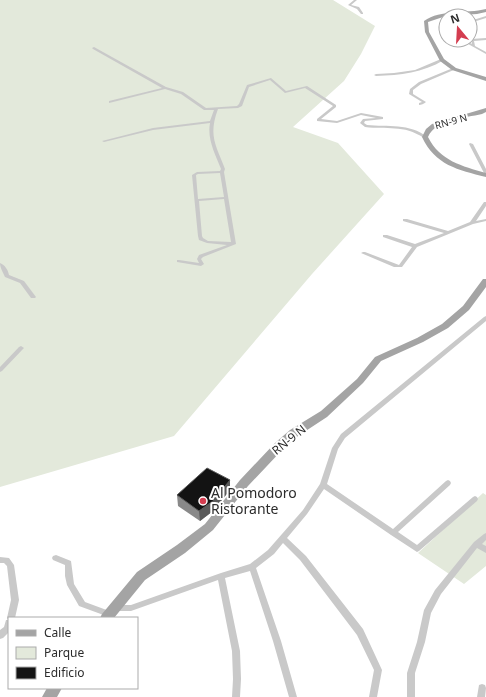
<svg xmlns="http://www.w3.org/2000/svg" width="486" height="697" viewBox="0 0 486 697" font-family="'Noto Sans',sans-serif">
<rect width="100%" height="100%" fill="#fff"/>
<!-- green -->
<path fill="#e3e9db" d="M0,0H333L375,26L361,54L344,81L293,127L338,143L384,194L312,274L174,436L0,487Z
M483,493L486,495V566L464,584L418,553Z"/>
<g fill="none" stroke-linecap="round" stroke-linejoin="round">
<!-- street -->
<path fill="#c9c9c9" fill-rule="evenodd" d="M354,0H357L351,5L359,7L363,13V14H361L357,9L348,5Z
M486,16V18L470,23V21Z
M486,38V40L474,41L475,46L486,52V54L461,40H465L472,44L471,39Z
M94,47L166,87L183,92L206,108L237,106L239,104L247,85L271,78L286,91L307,86L336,105V107L321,119L337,121L361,113L383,117V119L365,121L364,123L367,125C387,127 410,123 427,137L424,138C403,124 387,130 365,127L360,123L363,119L376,118L361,115L337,123L317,121V119L333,106L305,88L285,93L270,80L249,87L242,106L238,108L218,109C208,136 216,145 225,169L224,172L236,244L203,257L201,259L204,264L201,266L177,262V260H179L199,263L197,259L199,255L227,245L207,243L199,240L198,236L192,175L197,172L220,171L221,169C215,154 207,139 210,123L153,130L104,142L102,141L153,128L210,121L214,110H204L181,94L165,89L109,103V101L162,88L93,49L92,48ZM220,173L224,197L198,199L196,175L198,174ZM224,199L231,242L208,241L203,238L202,236L199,201Z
M441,59L444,60C422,73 401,75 376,76L374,75L376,74L394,73L415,70Z
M453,68L456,69L421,84L413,90V94L426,102C424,104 421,105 419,105V103L422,102L409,94L410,89L419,82Z
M470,143L473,144L486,169V174L484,173L469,144Z
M484,202H486V206L476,221L486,219V221L473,224L417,247L402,267H394L361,253L363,252H365L399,265L412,247L383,237V235H387L415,244L444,233L403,221V219H407L448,231L470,222Z
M0,263C5,265 8,270 9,275L24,281L36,297L35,298H31L20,283L5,277C3,272 0,268 0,263Z
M486,316V321L345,438L338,449L327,484L393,529L446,481L448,480L450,481L451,483L450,485L398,532L417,545L473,497L475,496L477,497L478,499L477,501L419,551L417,552L391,535L324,489L307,514L287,538L306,556L363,629L382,670L377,697H369L374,670L357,635L300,560L283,543L274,554L256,568L281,641L297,697H289L273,641L250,571L225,578L240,651L241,679L240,697H232L233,679L232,651L218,580L131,611H117L114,610L113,608L114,606L117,605H131L221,573L250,564L268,550L303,510L320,484L332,448L341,434L484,317Z
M21,346L24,348L23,349L2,371L0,372V367L19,347Z
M486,533V540L482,544L486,546V553L477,548L441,594L431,613L425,642L415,673V697H407V673L417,642L424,610L435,590L474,542L484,534Z
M56,555L71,561L74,584L85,602L112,612L113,614L112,616L109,617L79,606L67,585L65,576V565L53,560L52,558L53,556Z
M0,557L9,558L14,565L19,600L15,618H9V632L3,638L0,639V630L4,627L6,620H8L7,618L11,600L7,566L4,563H0Z
M482,684L485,685L486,688L485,697H477L479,685Z"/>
<!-- primary -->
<path fill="#a4a4a4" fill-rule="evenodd" d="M486,9V12L477,14L446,16L428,22L429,32L444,59L456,68L486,77V81L452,70L440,61L425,32L424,21C441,9 466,14 486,9Z
M486,108V112L482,114C465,118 436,119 428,137C440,161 462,166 486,173V177C458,170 435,165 422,137L426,129L432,124Z
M483,279H486V287L469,310L448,328L423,342L381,361L363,383L327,417L298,436L283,449L248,486L213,530L185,553L145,580L114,618H100L102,614L137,572L177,545L205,524L240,480L275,443L290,430L321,411L357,379L375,357L417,338L442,324L463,306Z
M47,688H62L57,697H42Z"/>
</g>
<!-- wall -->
<path fill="#898989" d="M230,480V490L213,511L200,521L178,506L177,495Z"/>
<!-- shaded-wall -->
<path fill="#5a5a5a" d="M230,480V490L213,511L200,521L199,511Z"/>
<!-- building -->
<path fill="#131313" stroke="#5a5a5a" d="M207,468L230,480L213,501L199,511L177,495Z"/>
<!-- markers -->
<circle fill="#d43d50" stroke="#fff" stroke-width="1.5" cx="203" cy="501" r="4"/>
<g text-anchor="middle" stroke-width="4" stroke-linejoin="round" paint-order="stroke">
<!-- far-street labels -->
<g font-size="10" fill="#2c2c2c" stroke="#fff">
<text transform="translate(451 121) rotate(-15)" y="4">RN-9 N</text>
</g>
<!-- street labels -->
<g font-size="12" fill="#2c2c2c" stroke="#fff">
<text transform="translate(289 440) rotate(-39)" y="4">RN-9 N</text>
</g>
<!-- near-poi labels -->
<g font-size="14" fill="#2c2c2c" stroke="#fff" text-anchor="start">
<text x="211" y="498">Al Pomodoro<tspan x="211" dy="16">Ristorante</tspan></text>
</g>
</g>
<!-- legend -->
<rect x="8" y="617" width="130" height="72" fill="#ffffff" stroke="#ababab"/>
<rect x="16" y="630" width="20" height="6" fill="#a4a4a4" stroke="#ababab"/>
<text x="44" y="637" font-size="12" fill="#2c2c2c">Calle</text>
<rect x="16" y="647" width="20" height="12" fill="#e3e9db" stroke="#ababab"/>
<text x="44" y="657" font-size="12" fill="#2c2c2c">Parque</text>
<rect x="16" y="667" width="20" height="12" fill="#131313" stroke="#ababab"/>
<text x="44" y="677" font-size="12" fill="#2c2c2c">Edificio</text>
<!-- north arrow -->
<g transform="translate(458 28) rotate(342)"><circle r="19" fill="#ffffff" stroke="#ababab"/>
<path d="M0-3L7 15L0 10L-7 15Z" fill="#d43d50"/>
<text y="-6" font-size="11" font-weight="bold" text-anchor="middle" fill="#2c2c2c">N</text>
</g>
</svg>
